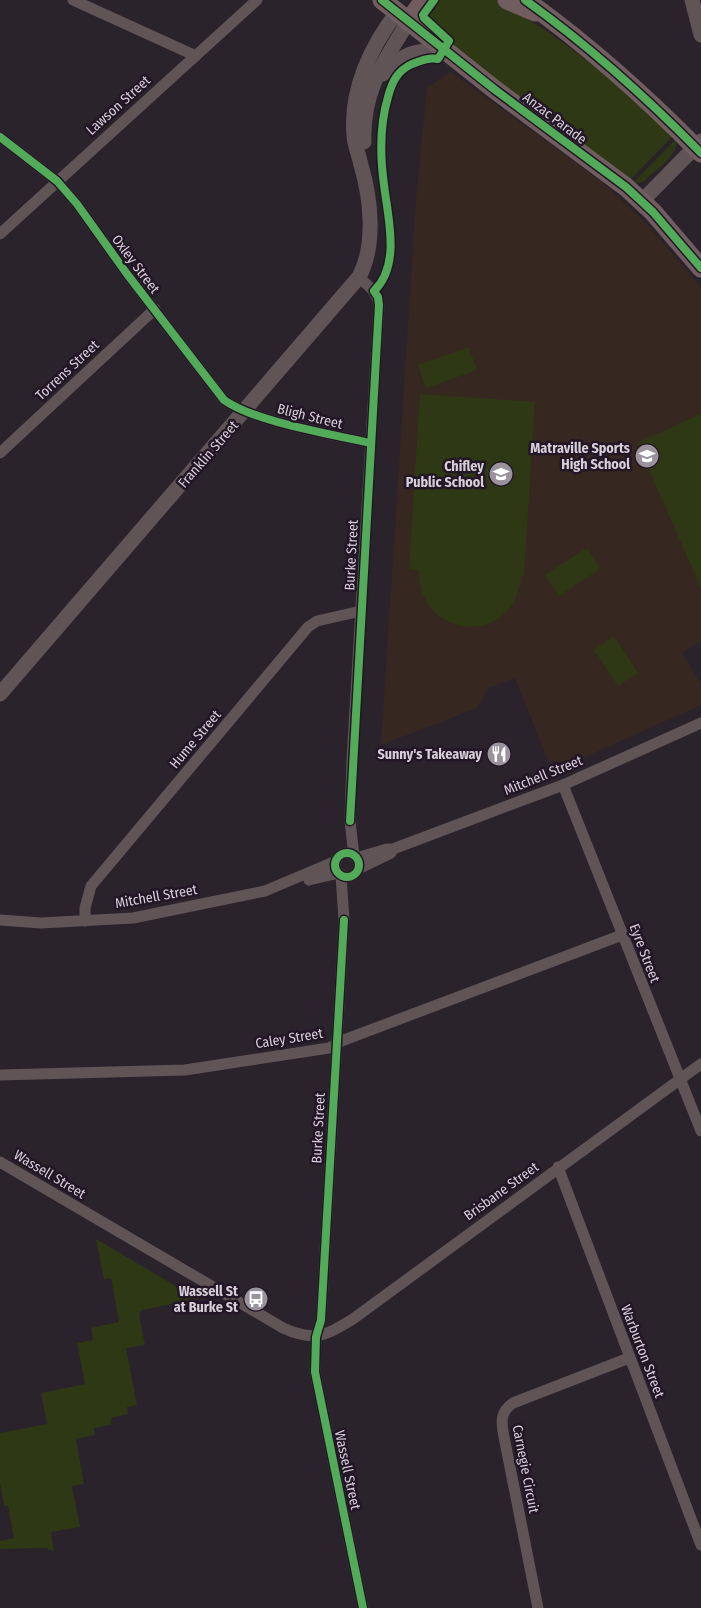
<svg xmlns="http://www.w3.org/2000/svg" width="701" height="1608" viewBox="0 0 701 1608" font-family="'Fira Sans Condensed',sans-serif">
<rect width="100%" height="100%" fill="#2a232c"/>
<!-- education -->
<path fill="#362820" d="M451,72L602,182L647,224L701,287V641L682,653L701,683V705L574,762L548,761L515,678L488,688L477,708L381,745L416,200L427,88Z"/>
<!-- green -->
<path fill="#2e3814" d="M436,0H497L545,30L617,82L673,136L629,181L499,86L450,42L448,36L425,15Z
M676,139C680,155 653,172 643,182L633,183Z
M469,347L477,370L426,388L418,365Z
M420,394L535,402L524,576H521C516,647 418,642 419,570L409,569Z
M701,414V588L637,443Z
M587,548L600,569L559,596L545,575Z
M614,636L638,673L618,686L594,650Z
M96,1239L198,1299L142,1310L139,1314L145,1345L126,1348L137,1405L127,1407L128,1414L111,1418V1425L94,1428L95,1435L76,1439L84,1484L72,1486L80,1527L51,1532L54,1552L46,1548L0,1549V1541L14,1538L8,1506H4L0,1482V1433L47,1424L41,1393L85,1384L77,1343L93,1340L91,1328L119,1322L111,1278L104,1279Z"/>
<g fill="none" stroke-linecap="round" stroke-linejoin="round">
<!-- minor -->
<path stroke="#615457" stroke-width="11" d="M73,0L196,56
M0,137L57,181L77,204L127,274L224,400C255,422 331,434 370,443
M0,234L257,0
M0,453L155,309
M563,785L701,1131
M335 865a12 12 0 1 1 24 0a12 12 0 1 1-24 0Z
M354,856L350,821L352,760L379,305C378,292 368,286 359,277
M356,858L387,849H393L563,785L701,723
M358,869L391,853
M341,875L344,920L321,1320L316,1337L315,1372L363,1608
M309,880L339,873
M0,920L41,923L133,918L265,891L336,861
M85,921V908L91,886L308,627L317,621L361,611
M0,1075L185,1070L329,1048L344,1040L622,935
M0,1162L283,1328C314,1342 325,1336 353,1319L701,1064
M558,1167L701,1545
M538,1608L504,1437C501,1422 500,1412 513,1403L629,1358"/>
<!-- tertiary -->
<path stroke="#615457" stroke-width="15" d="M692,0L701,35
M383,74C404,53 415,50 444,50
M364,142C362,92 383,63 408,22
M642,201L701,141
M0,694L359,277C376,245 371,199 361,165C359,155 355,147 354,136C350,90 370,48 397,12"/>
<!-- primary -->
<path stroke="#715d60" stroke-width="19" d="M382,0L494,89L626,187L653,212L701,268
M507,0L535,12
M525,0C588,45 647,98 701,153
M408,22L424,0"/>
<defs>
<path id="cycleway" d="M382,0L494,89L626,187L653,212L701,268
M525,0C588,45 647,98 701,153
M0,137L57,181L77,204L127,274L224,400C255,422 331,434 370,443
M350,821L379,305L378,297L374,291C401,265 388,218 384,185C380,156 380,124 388,97C392,82 397,71 412,64C420,61 429,57 438,59L449,41L424,18L423,15L434,0
M335 865a12 12 0 1 1 24 0a12 12 0 1 1-24 0Z
M344,920L321,1320L316,1337L315,1372L363,1608"/>
</defs>
<!-- cycleway casing -->
<use href="#cycleway" stroke="#231626" stroke-width="11"/>
<!-- cycleway -->
<use href="#cycleway" stroke="#51ab58" stroke-width="8"/>
</g>
<!-- icons -->
<defs>
<symbol id="school-disc" viewBox="-11 -11 22 22"><circle r="9.5" fill="#9a929c" stroke="#231626"/><path d="M0-5L7-2L0 1L-7-2ZM-4 1L0 2.5L4 1V4Q0 6-4 4Z" fill="#fff"/></symbol>
<symbol id="restaurant-disc" viewBox="-11 -11 22 22"><circle r="9.5" fill="#9a929c" stroke="#231626"/><path d="M-5-6h1v4h1v-4h1v4h1v-4h1v5L-1.5 .5V6h-2V.5L-5-1ZM5-6V6H3V1.5H1.5Q1.5-4 5-6Z" fill="#fff"/></symbol>
<symbol id="bus-disc" viewBox="-11 -11 22 22"><circle r="9.5" fill="#9a929c" stroke="#231626"/><path d="M-5-6H5V4H4V6H2V4H-2V6H-4V4H-5ZM-3.5-4V0h7V-4ZM-3.5 1.2v1.5H-2V1.2ZM2 1.2v1.5H3.5V1.2Z" fill="#fff"/></symbol>
</defs>
<g fill-rule="evenodd">
<use href="#school-disc" x="633" y="442" width="28" height="28"/>
<use href="#school-disc" x="487" y="460" width="28" height="28"/>
<use href="#restaurant-disc" x="485" y="740" width="28" height="28"/>
<use href="#bus-disc" x="242" y="1285" width="28" height="28"/>
</g>
<g text-anchor="middle" stroke-width="5" stroke-linejoin="round" paint-order="stroke">
<!-- street labels -->
<g font-size="14" fill="#d7ced9" stroke="#231626">
<text transform="translate(118 105) rotate(-42)" y="5">Lawson Street</text>
<text transform="translate(555 118) rotate(37)" y="5">Anzac Parade</text>
<text transform="translate(136 264) rotate(53)" y="5">Oxley Street</text>
<text transform="translate(67 370) rotate(-43)" y="5">Torrens Street</text>
<text transform="translate(310 416) rotate(14)" y="5">Bligh Street</text>
<text transform="translate(208 454) rotate(-49)" y="5">Franklin Street</text>
<text transform="translate(351 555) rotate(-87)" y="5">Burke Street</text>
<text transform="translate(195 739) rotate(-50)" y="5">Hume Street</text>
<text transform="translate(543 775) rotate(-22)" y="5">Mitchell Street</text>
<text transform="translate(156 896) rotate(-10)" y="5">Mitchell Street</text>
<text transform="translate(645 953) rotate(69)" y="5">Eyre Street</text>
<text transform="translate(289 1038) rotate(-9)" y="5">Caley Street</text>
<text transform="translate(318 1128) rotate(-87)" y="5">Burke Street</text>
<text transform="translate(50 1174) rotate(31)" y="5">Wassell Street</text>
<text transform="translate(501 1191) rotate(-36)" y="5">Brisbane Street</text>
<text transform="translate(643 1351) rotate(69)" y="5">Warburton Street</text>
<text transform="translate(526 1469) rotate(79)" y="5">Carnegie Circuit</text>
<text transform="translate(348 1470) rotate(78)" y="5">Wassell Street</text>
</g>
<!-- poi labels -->
<g font-size="14" font-weight="bold" fill="#d7ced9" stroke="#231626" text-anchor="end">
<text x="630" y="453">Matraville Sports<tspan x="630" dy="16">High School</tspan></text>
<text x="484" y="471">Chifley<tspan x="484" dy="16">Public School</tspan></text>
<text x="482" y="759">Sunny's Takeaway</text>
<text x="238" y="1296">Wassell St<tspan x="238" dy="16">at Burke St</tspan></text>
</g>
</g>
</svg>
